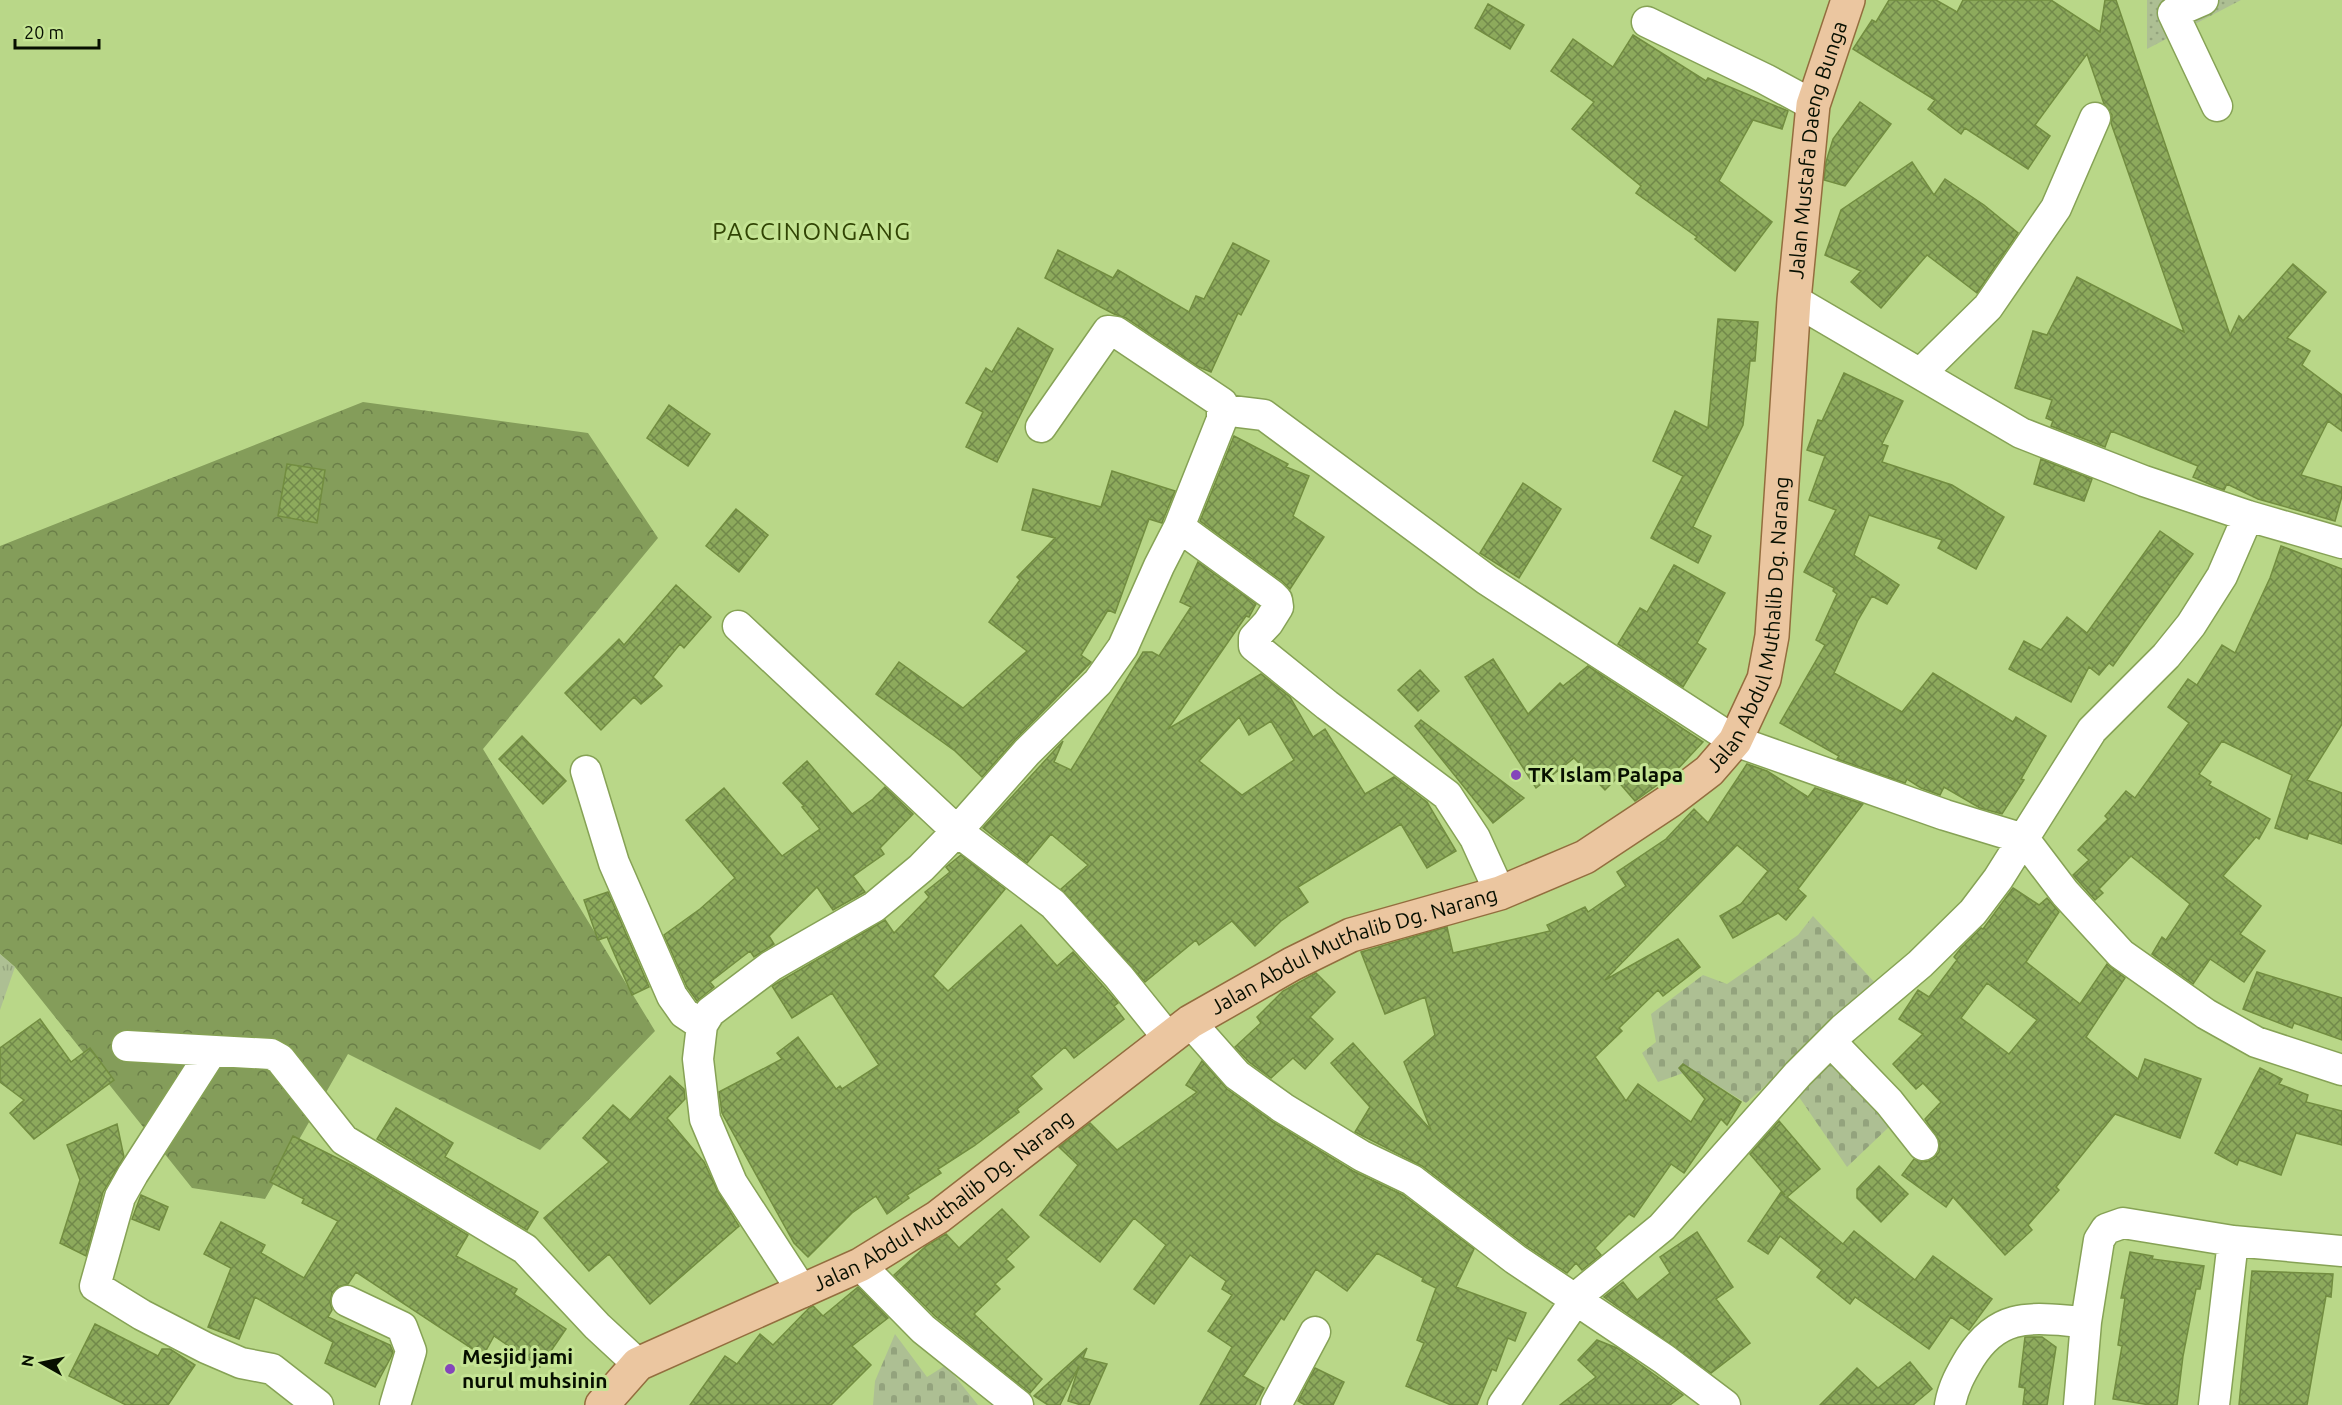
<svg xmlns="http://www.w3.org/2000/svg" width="2342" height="1405" viewBox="0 0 2342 1405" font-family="Ubuntu,sans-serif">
<defs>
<pattern id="grass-dots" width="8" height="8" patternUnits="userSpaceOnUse" patternTransform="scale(1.5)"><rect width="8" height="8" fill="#adbf93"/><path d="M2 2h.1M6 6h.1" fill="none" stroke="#93a37d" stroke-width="1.8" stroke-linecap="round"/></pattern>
<pattern id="forest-crowns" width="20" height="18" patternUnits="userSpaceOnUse" patternTransform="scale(1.5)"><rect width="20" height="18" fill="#849d5a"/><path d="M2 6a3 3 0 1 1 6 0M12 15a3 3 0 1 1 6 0" fill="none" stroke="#6a7e48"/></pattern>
<pattern id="cemetery-stones" width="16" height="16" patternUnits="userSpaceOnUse" patternTransform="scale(1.5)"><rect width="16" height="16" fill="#adbf93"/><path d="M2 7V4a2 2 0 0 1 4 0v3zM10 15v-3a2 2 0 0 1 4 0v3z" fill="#93a37d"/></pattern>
<pattern id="park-tufts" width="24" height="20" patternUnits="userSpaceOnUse" patternTransform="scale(1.5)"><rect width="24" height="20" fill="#adbf93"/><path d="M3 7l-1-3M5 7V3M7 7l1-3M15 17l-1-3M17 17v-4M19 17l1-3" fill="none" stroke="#93a37d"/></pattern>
<pattern id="building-cross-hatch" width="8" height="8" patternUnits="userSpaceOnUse" patternTransform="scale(1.5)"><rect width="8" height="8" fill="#8daa5c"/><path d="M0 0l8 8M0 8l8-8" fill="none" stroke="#71894a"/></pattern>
</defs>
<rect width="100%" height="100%" fill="#b9d788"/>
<!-- grass -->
<path fill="url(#grass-dots)" d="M2147,0H2241L2147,49Z"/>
<!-- forest -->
<path fill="url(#forest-crowns)" d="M363,402L588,433L658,538L483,749L655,1031L540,1150L348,1054L265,1199L192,1188L15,967L0,954V546Z"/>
<!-- cemetery -->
<path fill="url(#cemetery-stones)" d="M1813,916L1878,986L1746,1103L1692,1070L1658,1082L1642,1053L1656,1042L1651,1014L1703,975L1727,984L1798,935Z
M1835,1058L1890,1126L1847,1167L1799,1097Z
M895,1334L927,1377L946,1365L978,1405H873L875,1381Z"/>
<!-- park -->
<path fill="url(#park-tufts)" d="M0,954L15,967L0,1010Z"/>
<!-- building -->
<path fill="url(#building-cross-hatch)" stroke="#728d40" stroke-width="1.5" fill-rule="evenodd" d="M1889,0H1936L1957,12L1963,0H2051L2100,32L2105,0H2116L2230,335L2239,316L2243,321L2293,264L2326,292L2287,338L2310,351L2302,365L2342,395V431L2328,421L2301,475L2342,487V496L2335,521L2258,499L2227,484L2224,490L2216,487L2193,477L2198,466L2111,431L2105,447L2051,426L2053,421L2046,418L2052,400L2015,388L2033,331L2047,335L2077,277L2184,332L2111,123L2112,115L2104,104L2087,54L2035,125L2050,136L2028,169L1965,128L1961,134L1928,109L1935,100L1853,49L1872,20L1876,22Z
M1488,4L1524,25L1510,49L1475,28Z
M1633,35L1706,81L1708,78L1788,111L1782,129L1753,120L1719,181L1772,222L1735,271L1695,239L1697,237L1636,193L1641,186L1572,129L1594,102L1551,71L1573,39L1613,67Z
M1860,102L1891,124L1845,186L1824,180L1826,162L1833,139Z
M1912,162L1934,195L1945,179L1984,205L2018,233L1977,293L1927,255L1881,308L1851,282L1861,271L1825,255L1841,210Z
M1233,243L1269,261L1241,315L1238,313L1211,372L1199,367L1126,318L1114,314L1045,278L1058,250L1113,278L1118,270L1189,312L1196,296L1204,299Z
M1718,319L1758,322L1755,361H1750L1743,425L1693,527L1711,536L1698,563L1651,538L1683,476L1653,461L1675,411L1708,428Z
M1018,328L1053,349L997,462L966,447L983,412L966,403L986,368L992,372Z
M1844,373L1903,401L1882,444L1888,446L1882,462L1952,485L2004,517L1976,569L1938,548L1942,540L1869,515L1854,555L1899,585L1887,604L1872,596L1858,620L1834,673L1902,712L1933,673L2013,722L2016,717L2046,736L2021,779L2024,780L2002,814L1980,808L1944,787L1940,795L1921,788L1907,779L1905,783L1837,759L1839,756L1780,723L1825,645L1816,640L1837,594L1833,591L1834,588L1804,572L1836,510L1809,500L1825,456L1807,450L1818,420L1822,421Z
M669,405L710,434L688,466L647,438Z
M1234,436L1288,464L1286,467L1309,476L1293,516L1324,537L1290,589L1282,581L1200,521Z
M2041,459L2092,479L2084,501L2034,484Z
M287,464L325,470L317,523L278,516Z
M1112,471L1175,491L1163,520L1162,523L1149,519L1115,613L1108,610L1081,655L1091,662L1015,740L982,777L955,751L876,694L899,662L963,708L1027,651L989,622L1020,580L1017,577L1055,538L1022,530L1033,489L1101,507Z
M1523,483L1561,509L1519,578L1480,553Z
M736,509L768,535L739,572L706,546Z
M2160,531L2193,554L2113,666L2109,663L2099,675L2089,667L2071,702L2009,669L2024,641L2041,650L2067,617L2087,633Z
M2281,546L2342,569V724L2307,780L2342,793V844L2309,833L2307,839L2275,828L2292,775L2222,741L2199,774L2211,782L2209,785L2270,819L2259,839L2256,837L2223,876L2261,906L2240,934L2265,951L2244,982L2210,959L2193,984L2152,954L2162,937L2166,940L2190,904L2131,856L2099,889L2103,893L2095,900L2073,875L2089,860L2078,850L2108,819L2105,816L2126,791L2135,798L2189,723L2168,707L2188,679L2197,685L2222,645L2235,653L2270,578Z
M1198,562L1256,604L1249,617L1246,616L1168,729L1261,674L1290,697L1313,737L1325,729L1365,794L1394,777L1427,802L1456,851L1427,868L1401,824L1298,887L1308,902L1281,921L1255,946L1232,921L1199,945L1196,940L1145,982L1061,889L1088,865L1051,834L1027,863L983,828L1063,741L1054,762L1071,770L1143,652H1152L1159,656L1191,607L1180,602ZM1239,717L1249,735L1271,721L1294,760L1242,795L1199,761Z
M1674,565L1725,593L1697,643L1706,649L1683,687L1618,644L1640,608L1647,612Z
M676,585L711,617L684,648L680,644L653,677L662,686L641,704L634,697L601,730L565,693L619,639L624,645Z
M1493,659L1528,714L1560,683L1563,686L1588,666L1703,742L1674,773L1635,801L1616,779L1605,790L1574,758L1536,788L1465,677Z
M1420,670L1439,691L1418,711L1398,690Z
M1421,720L1524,798L1493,823L1415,726Z
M522,736L566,781L543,804L499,759Z
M807,761L852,814L873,799L885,787L913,814L880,848L884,854L853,876L865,892L833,910L817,887L769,936L774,944L754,957L750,951L710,982L714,987L697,1001L687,987L664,935L700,909L735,878L686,820L724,788L782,856L820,829L802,807L804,806L783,783Z
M1747,764L1767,771L1808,797L1815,788L1863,804L1798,889L1806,896L1786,920L1778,913L1733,938L1720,916L1741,904L1768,871L1737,845L1605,980L1678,939L1700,967L1663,996L1658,990L1619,1028L1622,1031L1595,1057L1626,1101L1638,1084L1691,1122L1705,1099L1679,1068L1683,1064L1741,1102L1727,1125L1721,1119L1684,1173L1671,1164L1634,1217L1629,1214L1595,1248L1601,1255L1582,1270L1576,1263L1567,1273L1525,1245L1422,1166L1355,1132L1370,1107L1331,1063L1353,1043L1431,1130L1404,1062L1435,1035L1425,997L1385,1014L1361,952L1447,927L1453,953L1550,931L1547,925L1585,907L1588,912L1626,886L1617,872L1666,839L1694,809L1708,823Z
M961,855L1005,889L933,976L948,991L1021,925L1057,966L1073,952L1118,1003L1114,1006L1124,1019L1074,1058L1065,1047L1031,1076L1042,1089L1017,1109L1019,1112L974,1146L938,1169L941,1173L907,1195L909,1198L887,1214L876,1196L852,1213L808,1257L794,1243L722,1113L719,1092L782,1059L777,1053L798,1037L836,1089L840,1086L842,1089L879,1065L832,993L792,1018L772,986L885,920L894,933L929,897L925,892L950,872L946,867Z
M2013,888L2039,905L2047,898L2059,912L2026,962L2080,1004L2107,964L2125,978L2086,1037L2138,1079L2145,1059L2201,1079L2180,1138L2115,1114L2056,1187L2059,1190L2028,1225L2032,1230L2005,1255L1953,1197L1946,1207L1902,1175L1914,1159L1926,1162L1934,1158L1939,1152L1940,1142L1925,1119L1941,1102L1923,1083L1916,1089L1893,1064L1923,1034L1899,1019L1918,990L1929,997L1957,960L1954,957L1961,948L1981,928L1983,929ZM1987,983L2037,1020L2009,1054L1961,1018Z
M608,892L649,987L632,995L607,937L598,940L584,900Z
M2257,972L2342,998V1040L2294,1023L2292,1028L2243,1009Z
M1316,973L1335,992L1310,1017L1333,1039L1305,1069L1293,1058L1271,1078L1249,1062L1235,1047L1261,1023L1257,1017L1283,991Z
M40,1019L71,1062L90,1048L114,1080L34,1139L10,1113L24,1100L0,1082V1048Z
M1202,1061L1227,1089L1273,1122L1353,1171L1403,1195L1474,1249L1456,1287L1526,1313L1515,1341L1508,1338L1496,1371L1492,1369L1477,1405H1451L1406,1386L1424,1343L1417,1340L1436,1288L1422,1281L1423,1278L1377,1253L1347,1291L1316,1269L1284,1320L1281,1318L1243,1376L1264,1388L1255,1405H1200L1232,1347L1208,1331L1232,1295L1222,1289L1226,1281L1190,1255L1154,1304L1134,1289L1166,1245L1134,1218L1100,1262L1040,1215L1078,1165L1059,1147L1090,1123L1117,1150L1197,1092L1186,1085Z
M2260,1068L2282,1079L2279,1084L2308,1095L2306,1102L2342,1111V1145L2296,1133L2281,1175L2239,1160L2237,1165L2215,1153Z
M670,1076L684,1089L685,1099L667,1118L704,1162L718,1192L739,1226L650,1304L609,1254L589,1271L544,1218L609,1162L583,1138L613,1105L630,1120Z
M396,1108L453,1143L445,1157L538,1212L527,1230L377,1139Z
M1779,1121L1820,1169L1787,1197L1843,1244L1854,1231L1915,1280L1933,1256L1992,1299L1969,1330L1951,1317L1929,1349L1855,1297L1850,1304L1817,1277L1822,1270L1780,1236L1768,1254L1748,1241L1781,1192L1785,1195L1750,1154Z
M117,1124L124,1157L103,1192L86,1256L60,1243L80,1180L67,1145Z
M293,1136L355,1167L468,1235L456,1256L517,1289L514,1294L566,1329L540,1367L494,1336L483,1356L356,1272L348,1284L338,1287L332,1293L330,1302L332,1310L328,1317L390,1345L393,1352L391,1357L375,1387L325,1363L333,1342L255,1297L239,1339L208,1327L231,1268L204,1254L221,1222L265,1245L261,1253L304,1278L338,1221L302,1203L304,1199L270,1182Z
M1879,1166L1908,1194L1881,1222L1857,1198V1189Z
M141,1195L168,1207L159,1230L132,1219Z
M1002,1209L1029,1237L1006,1259L1014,1267L995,1284L1000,1289L974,1314L1042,1379L1030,1393L935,1316L894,1275L926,1246L946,1234L959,1248Z
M1697,1232L1733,1287L1716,1299L1750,1343L1711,1373L1604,1297L1623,1282L1637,1300L1670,1273L1660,1257Z
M2130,1252L2153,1256L2152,1259L2204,1266L2200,1289H2196L2183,1356L2177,1405H2150L2113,1399L2122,1346L2118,1345L2125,1298H2121Z
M2252,1271L2333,1274L2331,1297L2326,1296L2307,1405H2239Z
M858,1287L888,1318L852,1346L871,1365L831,1405H690L725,1356L737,1364L760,1334L773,1345L809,1308L813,1306L823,1316Z
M95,1324L158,1356L162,1349H170L195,1365L168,1405H126L69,1376Z
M2025,1337H2042L2056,1347L2047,1405H2023L2025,1388L2019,1387Z
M1597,1340L1617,1348L1683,1395L1670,1405H1560L1596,1377L1578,1360Z
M1087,1348L1083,1358L1107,1364L1089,1405H1081L1068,1401L1079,1366L1060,1405H1048L1034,1396Z
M1910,1362L1932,1389L1913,1405H1820L1857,1368L1878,1388Z
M1315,1368L1344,1382L1333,1405H1305L1298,1401Z"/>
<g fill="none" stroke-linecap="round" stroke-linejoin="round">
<defs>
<path id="minor" d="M2203,0L2173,13L2217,106
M1647,22L1765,79L1813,105
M1794,300L2021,433L2144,481L2248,516L2342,543
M1921,373L1988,307L2056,208L2095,118
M1223,410L1264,415L1487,580L1735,741L1945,815L2024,839L2065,893L2121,954L2206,1014L2256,1042L2342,1070
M1041,427L1108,331L1116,332L1222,403V419L1179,527
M738,626L957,831L1027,752L1098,682L1123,647L1159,566L1179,527L1272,595L1277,600L1278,607L1268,623L1254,638V646L1327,705L1447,795L1475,838L1500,893
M586,771L614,863L672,996L684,1013L702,1025
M1190,1022L1237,1075L1283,1108L1362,1156L1412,1180L1515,1259L1664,1359L1725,1405
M1831,1042L1889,1102L1923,1145
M127,1046L271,1054L280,1059L344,1140L525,1249L597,1326L638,1364
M212,1051L133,1174L120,1197L95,1286L142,1315L206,1348L241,1363L272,1369L318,1405
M860,1265L923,1329L1018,1405
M803,1292L732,1183L705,1119L698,1059L702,1025L710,1012L771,966L874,907L921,868L957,831L1053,904L1119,977L1169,1039
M347,1301L402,1327L411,1351L395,1405
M1276,1405L1315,1332
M1503,1405L1580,1294L1662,1227L1798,1074L1843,1029L1920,964L1973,912L1998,879L2092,730L2166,656L2191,625L2222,576L2248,516
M1950,1405C1953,1387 1961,1373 1970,1358C2001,1309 2036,1319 2086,1322
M2079,1405L2086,1322L2099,1240L2106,1229L2123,1223L2233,1241L2342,1251
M2214,1405L2233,1241"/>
<g id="primary">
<path id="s1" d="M602,1405L638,1364L860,1265L938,1217L1190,1022L1292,964L1351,935L1500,893L1585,857L1671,800L1709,771L1735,741L1764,679L1772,636L1794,300L1813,105L1848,0"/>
</g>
</defs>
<!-- minor casing -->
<use href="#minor" stroke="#86a255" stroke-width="33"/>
<!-- primary casing -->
<use href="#primary" stroke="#936d3e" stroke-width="36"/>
<!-- minor -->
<use href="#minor" stroke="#fff" stroke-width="30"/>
<!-- primary -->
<use href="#primary" stroke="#ebc6a0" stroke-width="33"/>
</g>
<!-- markers -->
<g fill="#8445ba" stroke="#c5e494" stroke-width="2">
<circle cx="1516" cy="775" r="6"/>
<circle cx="450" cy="1369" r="6"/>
</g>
<g text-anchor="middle" stroke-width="6" stroke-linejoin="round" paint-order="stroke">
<!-- street labels -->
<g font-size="21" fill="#070f00" stroke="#c5e494">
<text dy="7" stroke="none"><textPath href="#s1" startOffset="1930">Jalan Mustafa Daeng Bunga</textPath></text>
<text dy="7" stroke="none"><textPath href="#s1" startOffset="1446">Jalan Abdul Muthalib Dg. Narang</textPath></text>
<text dy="7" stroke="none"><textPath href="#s1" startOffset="888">Jalan Abdul Muthalib Dg. Narang</textPath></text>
<text dy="7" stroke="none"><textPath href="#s1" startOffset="402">Jalan Abdul Muthalib Dg. Narang</textPath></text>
</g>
<!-- poi labels -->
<g font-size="21" font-weight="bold" fill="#070f00" stroke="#c5e494" text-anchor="start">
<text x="1528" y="782">TK Islam Palapa</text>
<text x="462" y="1364">Mesjid jami<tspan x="462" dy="24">nurul muhsinin</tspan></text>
</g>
<!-- quarter labels -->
<g font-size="24" letter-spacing="1.5" fill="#314404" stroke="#c5e494">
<text x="812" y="240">PACCINONGANG</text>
</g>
</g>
<!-- north arrow -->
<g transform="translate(42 1363) rotate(279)" stroke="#c5e494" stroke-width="4.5" paint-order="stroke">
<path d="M0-4.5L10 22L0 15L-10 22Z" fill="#070f00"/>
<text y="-9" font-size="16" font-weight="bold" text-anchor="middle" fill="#070f00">N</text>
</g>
<!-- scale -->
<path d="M15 39v9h84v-9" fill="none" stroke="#070f00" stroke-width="3"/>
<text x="24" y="39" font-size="18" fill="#070f00" stroke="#c5e494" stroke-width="4.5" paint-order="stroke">20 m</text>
</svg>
